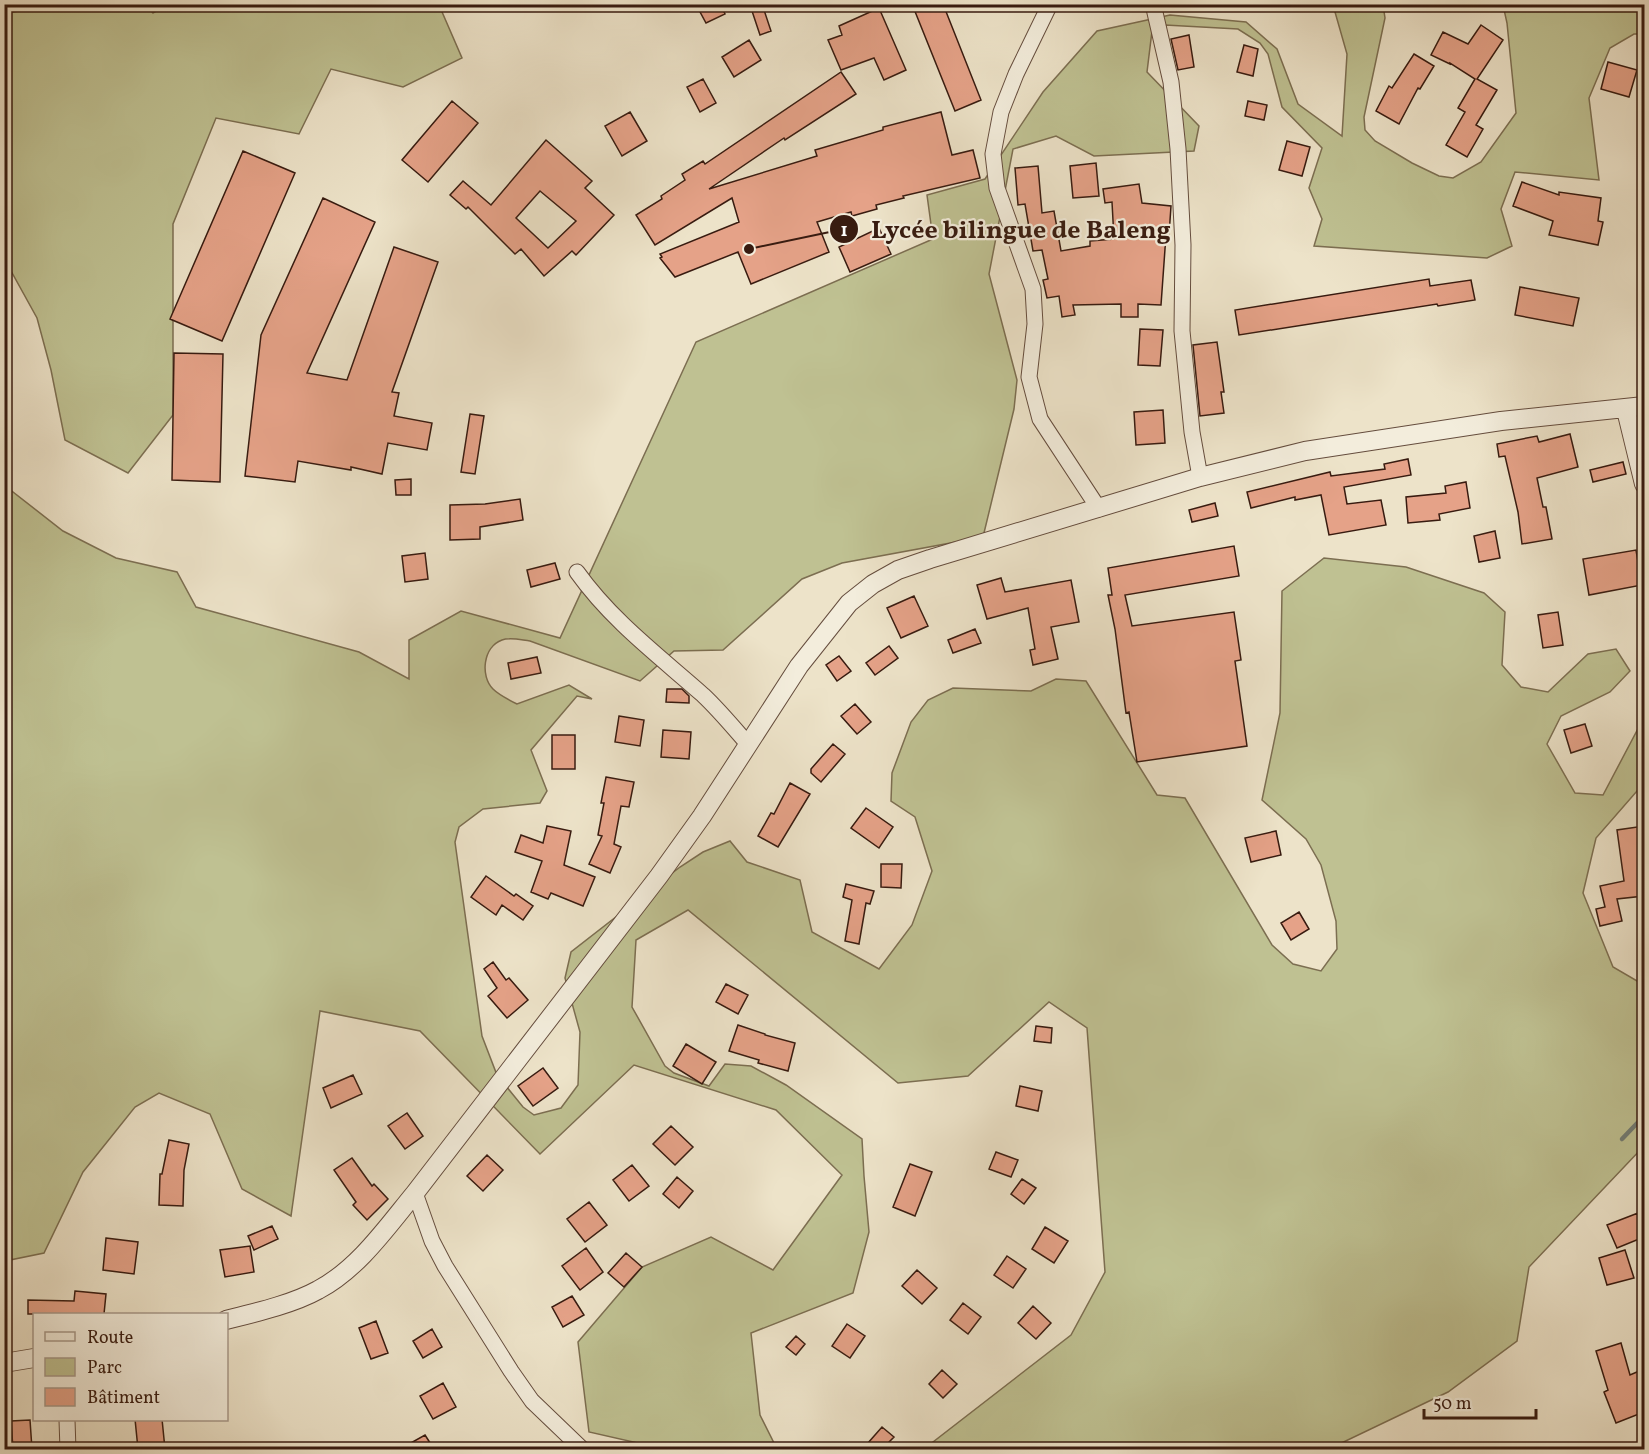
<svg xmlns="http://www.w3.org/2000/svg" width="1649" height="1454" viewBox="0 0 1649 1454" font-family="Vollkorn,serif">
<rect width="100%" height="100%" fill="#ede3c9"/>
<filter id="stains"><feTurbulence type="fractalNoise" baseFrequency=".00333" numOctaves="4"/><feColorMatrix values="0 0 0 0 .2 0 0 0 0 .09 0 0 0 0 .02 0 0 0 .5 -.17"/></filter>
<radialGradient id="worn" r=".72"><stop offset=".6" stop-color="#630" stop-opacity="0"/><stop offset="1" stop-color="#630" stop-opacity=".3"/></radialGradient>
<!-- green -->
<path fill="#bfc192" stroke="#7c6e51" stroke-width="1.5" d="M30,4L146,5L153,13L168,4L439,5L462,58L403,87L331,69L299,134L216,118L173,224V415L128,473L65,440L51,370L37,318L5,260L4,14L23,10Z
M1333,5H1383L1385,18L1364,117L1365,130L1375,141L1412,163L1439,176L1453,178L1481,162L1516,113L1507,23L1503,5H1644V34H1634L1610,48L1589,98L1599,180L1515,172L1501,209L1512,246L1487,258L1314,246L1322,219L1309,188L1322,148L1282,107L1268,54L1260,43L1238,29L1165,25L1152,31L1147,72L1199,126L1194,151L1094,156L1056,136L1013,149L989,274L1017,380L1014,409L983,537L842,563L802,579L723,650L674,651L640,681L530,641C521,640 510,637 502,640C483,647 480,676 493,689C499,695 509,700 517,704L569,685L592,699L577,696L531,750L547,791L540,803L483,809L459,827L455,842L482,1036L497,1075L523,1107L534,1115L561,1108L578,1085L580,1032L565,978L571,952L680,867L703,852L730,841L747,862L800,880L812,932L879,969L912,925L932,871L915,817L891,801L892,773L911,722L928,700L953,688L1031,691L1056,679L1086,681L1157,795L1185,798L1272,945L1293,964L1321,971L1337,949L1336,921L1321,865L1306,839L1262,800L1280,713L1282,591L1324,558L1406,567L1484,593L1505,612L1502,665L1521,687L1548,692L1588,654L1616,649L1630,671L1610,692L1561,716L1547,744L1575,793L1603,795L1641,723L1644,728V783L1596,838L1583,893L1613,967L1644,985V1146L1529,1267L1517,1341L1448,1392L1329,1449H924L1071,1335L1105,1272L1087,1028L1049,1002L968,1076L898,1083L688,910L636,940L632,1007L665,1066L674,1073L709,1086L725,1064L751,1066L786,1085L862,1139L864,1176L869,1232L853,1293L751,1333L760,1415L777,1449H664L589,1432L578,1342L642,1267L711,1237L773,1270L842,1175L776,1110L634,1065L540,1154L420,1031L320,1011L291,1216L242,1189L210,1114L159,1093L135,1107L83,1172L44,1253L5,1261L4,485L63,531L116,558L177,572L196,607L359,652L409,679V640L461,611L560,638L696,342L933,239L927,195L985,179L1043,92L1097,31L1170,15L1246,22L1277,49L1298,104L1342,136L1347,54Z"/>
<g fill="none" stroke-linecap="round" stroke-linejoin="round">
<!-- stream -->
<path stroke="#727d75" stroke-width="4.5" d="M1622,1139L1644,1116"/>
</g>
<!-- building -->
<path fill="#e5a288" stroke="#381b10" stroke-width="1.5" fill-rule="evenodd" d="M710,4H720L725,14L706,23L699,10Z
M762,4L771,31L760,35L751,8Z
M912,4H943L981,100L955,111Z
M879,8L906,70L884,80L874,58L841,70L828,40L842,35L839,26Z
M1481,25L1503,40L1477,79L1497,90L1476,125L1483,129L1467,157L1446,145L1465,112L1458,108L1475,79L1450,63V64L1431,55L1443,32L1468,44Z
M1189,35L1194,67L1178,70L1171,39Z
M749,40L761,60L734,77L722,57Z
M1244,45L1258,49L1253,76L1237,72Z
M1414,54L1434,66L1420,89L1418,88L1399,124L1376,111L1389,86L1392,88Z
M1608,62L1637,70L1629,97L1601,89Z
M841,72L856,94L785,140L784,138L709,189L817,156L815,150L883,130V127L941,112L952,155L973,150L980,178L903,196L904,198L876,205L877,209L852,216L851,212L817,222L829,252L751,284L738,252L675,277L660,258L662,257L660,254L739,222L732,198L655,245L636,215L662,199L661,196L685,180L682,174L703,161L705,164Z
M703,79L716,103L700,112L687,87Z
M452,101L478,123L428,182L402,160Z
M1248,101L1267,105L1264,120L1245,116Z
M630,112L647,141L622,156L605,126Z
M546,140L592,181L585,188L614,215L576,255L572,251L544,276L521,249L515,254L468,207L466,209L450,195L463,181L491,205ZM540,191L576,221L548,248L516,218Z
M1287,141L1310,147L1302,176L1279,170Z
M243,151L295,173L222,341L170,319Z
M1096,163L1099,196L1073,198L1070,166Z
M1038,166L1042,213L1054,211L1061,251L1090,246V241L1114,239L1112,202L1105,203L1103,189L1139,184L1142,203L1171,206L1169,235H1166L1161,305L1138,304V317H1121V304L1073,305L1075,315L1062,317L1059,296L1047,298L1043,280L1048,279L1042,250L1033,251L1025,204L1018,205L1015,168Z
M1522,182L1559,195V192L1601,198L1598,221L1603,222L1598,245L1549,235L1553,221L1513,206Z
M323,198L375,222L307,373L347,380L394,247L438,262L392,392L399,393L394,416L432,423L427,450L388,443L382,474L351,467V470L298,461L295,482L245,476L261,335Z
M879,228L891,254L850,272L839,247Z
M1429,279L1430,286L1471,280L1475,300L1438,306L1437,304L1239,335L1235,310Z
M1520,287L1579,298L1573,326L1515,315Z
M1140,329L1163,330L1160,366L1138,365Z
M1217,342L1224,392H1221L1224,413L1200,416L1193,345Z
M174,353L223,354L220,482L172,480Z
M1163,410L1165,443L1136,445L1134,412Z
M470,414L484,416L475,474L461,472Z
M1570,434L1578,467L1537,478L1543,507H1546L1552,539L1522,544L1518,512L1505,456L1499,457L1497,444L1537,436L1539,442Z
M1408,459L1411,475L1344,487L1347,504L1381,500L1386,525L1329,535L1321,495L1295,500V497L1251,508L1247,492L1330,472L1331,476L1385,469L1384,464Z
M1623,462L1626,474L1593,482L1590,470Z
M411,479V495H396L395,480Z
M1466,482L1470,508L1439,514L1440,520L1408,523L1406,497L1446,493L1445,486Z
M520,499L523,520L480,527V539L450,540V505L485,504Z
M1215,503L1218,516L1192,522L1189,510Z
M1495,531L1500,558L1479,562L1474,536Z
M1234,546L1239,576L1125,595L1132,626L1234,612L1241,660L1235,661L1247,746L1137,762L1129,712L1126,713L1115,629L1108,595H1112L1108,568Z
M1636,550L1642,585L1589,595L1583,559Z
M425,553L428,579L405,582L402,556Z
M555,563L560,579L531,587L527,570Z
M1001,578L1005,592L1071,580L1079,622L1051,627L1058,659L1033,665L1030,650L1035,649L1028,608L987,619L977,585Z
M914,596L928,626L901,638L887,608Z
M1558,612L1563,645L1543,648L1538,615Z
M975,629L981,643L953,653L948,640Z
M889,646L898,658L875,675L866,663Z
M839,656L851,671L837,681L826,665Z
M537,657L541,673L511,679L508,663Z
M667,689H682L689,696V703L666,702Z
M855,704L871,722L857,734L841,716Z
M619,716L644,720L640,746L615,742Z
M1585,724L1592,746L1571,753L1564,730Z
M663,730L691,732L689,759L661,757Z
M552,735H575V769H552Z
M833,744L845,754L821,782L811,773V769Z
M606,777L634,782L629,807L621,806L614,844L621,847L610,873L589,864L602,836L598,835L604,803H601Z
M790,783L810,794L778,847L758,836L771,813L774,814Z
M866,808L893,827L879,848L851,828Z
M547,826L571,831L564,865L595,877L583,906L551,893L548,899L531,892L542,861L515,852L521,835L543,843Z
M1644,826V896L1617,899L1622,921L1600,926L1596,909L1605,907L1600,886L1624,881L1617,830Z
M1276,831L1281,855L1251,862L1245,838Z
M881,864H902L901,888L881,887Z
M486,876L514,896L516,894L533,906L523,920L502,905L496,915L471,897Z
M846,884L874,891L870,904L866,903L859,944L845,941L852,900L843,897Z
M1299,912L1309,929L1291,940L1281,923Z
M493,962L506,980L509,978L528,1000L507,1018L488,996L497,988L484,969Z
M726,984L748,995L738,1014L716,1002Z
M738,1025L765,1034V1035L795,1043L788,1071L758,1063L759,1060L729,1051Z
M1036,1026L1052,1028L1051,1043L1034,1041Z
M686,1044L716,1062L702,1084L673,1066Z
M543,1068L558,1088L533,1106L518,1086Z
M353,1075L362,1094L331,1108L323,1088Z
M1020,1086L1042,1091L1038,1111L1016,1106Z
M407,1113L423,1136L405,1149L388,1126Z
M671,1126L693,1147L675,1165L653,1144Z
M169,1140L189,1144L184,1170L183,1206L159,1205L160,1174H162Z
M996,1152L1018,1160L1011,1177L989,1169Z
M487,1155L503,1170L483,1191L467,1176Z
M352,1158L372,1186L374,1184L388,1199L367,1220L353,1205L356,1202L334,1170Z
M910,1164L932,1172L915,1216L893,1207Z
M632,1165L649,1186L629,1201L613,1180Z
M677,1177L693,1191L679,1208L663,1194Z
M1022,1179L1036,1188L1024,1204L1011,1194Z
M589,1202L607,1225L585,1242L567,1219Z
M1638,1213L1644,1230V1237L1617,1248L1607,1225Z
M272,1226L278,1239L254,1250L248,1236Z
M1045,1227L1068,1241L1054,1263L1032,1249Z
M106,1238L138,1242L134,1274L103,1270Z
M250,1246L254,1272L225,1277L220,1250Z
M586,1248L603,1272L580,1290L562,1266Z
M1625,1250L1634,1278L1607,1285L1599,1258Z
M626,1253L642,1267L624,1287L608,1273Z
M1007,1256L1026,1269L1013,1288L994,1275Z
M917,1270L937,1288L922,1304L902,1286Z
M75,1291L106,1294L104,1314H28V1300L74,1301Z
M572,1296L584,1315L563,1327L552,1307Z
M963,1303L981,1317L968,1334L950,1320Z
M1033,1306L1051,1323L1036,1339L1018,1323Z
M376,1321L388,1353L371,1359L359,1328Z
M847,1324L865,1336L850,1358L832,1346Z
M432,1329L442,1347L423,1358L413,1341Z
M796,1336L805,1344L796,1355L786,1347Z
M1621,1343L1630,1375L1644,1369V1412L1616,1423L1604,1392L1608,1390L1596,1351Z
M942,1370L957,1384L943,1398L929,1384Z
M443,1383L456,1407L433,1419L420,1396Z
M135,1419H162L165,1449H138Z
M30,1420L32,1449H13L11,1421Z
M882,1427L894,1437L882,1449H876L868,1443Z
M425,1435L434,1449H400Z"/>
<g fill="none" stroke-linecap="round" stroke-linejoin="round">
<defs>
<path id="minor" d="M1050,4L1016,74L1001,112L993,154L997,188L1033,289L1035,324L1029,377L1040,419L1099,509
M1153,4L1171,82L1178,149L1183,245L1182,331L1192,432L1200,477
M577,572C612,621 659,656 703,695C719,710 733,727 747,743
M415,1193L432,1241L445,1266L511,1371L532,1401L583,1450
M67,1420L68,1450"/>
<path id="tertiary" d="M1626,410L1644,484
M226,1320C254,1313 293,1304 318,1290C358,1269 387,1227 415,1193L659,876L702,816L799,666L849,603L873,584L898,570L930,559L1200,477L1305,451L1501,421L1644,406
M4,1363L34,1358"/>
</defs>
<!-- minor casing -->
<use href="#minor" stroke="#654d3e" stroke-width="17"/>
<!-- tertiary casing -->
<use href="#tertiary" stroke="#654d3e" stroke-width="20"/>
<!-- minor -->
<use href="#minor" stroke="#f3eddc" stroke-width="15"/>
<!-- tertiary -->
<use href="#tertiary" stroke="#f3eddc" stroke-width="18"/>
</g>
<!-- callouts -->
<path fill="none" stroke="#381b10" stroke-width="2" d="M749 249L844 229"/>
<g fill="#381b10" stroke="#f3eddc" stroke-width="2">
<circle cx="749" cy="249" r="6"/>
<circle cx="844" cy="229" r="15"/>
</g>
<g font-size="18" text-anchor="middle" font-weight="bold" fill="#fff">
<text x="844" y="236">1</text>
</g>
<g font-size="26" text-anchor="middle" font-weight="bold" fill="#381b10" stroke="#f3eddc" stroke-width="4.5" stroke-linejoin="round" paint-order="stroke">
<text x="1021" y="238">Lycée bilingue de Baleng</text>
</g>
<!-- margin -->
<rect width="1649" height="1454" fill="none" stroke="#ede3c9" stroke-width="24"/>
<rect x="6" y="6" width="1637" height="1442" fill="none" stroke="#381b10" stroke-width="3"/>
<rect x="12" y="12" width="1625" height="1430" fill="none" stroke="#381b10" stroke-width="1.5"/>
<!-- legend -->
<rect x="33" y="1313" width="195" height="108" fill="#f3eddc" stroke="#a8998a" stroke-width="1.5"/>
<rect x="45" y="1332" width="30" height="9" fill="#f3eddc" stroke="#a8998a" stroke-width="1.5"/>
<text x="87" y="1343" font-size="18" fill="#381b10">Route</text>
<rect x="45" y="1358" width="30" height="18" fill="#bfc192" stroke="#a8998a" stroke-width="1.5"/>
<text x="87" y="1373" font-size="18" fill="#381b10">Parc</text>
<rect x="45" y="1388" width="30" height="18" fill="#e5a288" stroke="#a8998a" stroke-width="1.5"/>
<text x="87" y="1403" font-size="18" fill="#381b10">Bâtiment</text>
<!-- scale -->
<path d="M1424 1409v9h112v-9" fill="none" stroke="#381b10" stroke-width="3"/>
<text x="1433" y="1409" font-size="18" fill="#381b10" stroke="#f3eddc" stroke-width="4.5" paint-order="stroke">50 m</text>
<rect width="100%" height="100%" filter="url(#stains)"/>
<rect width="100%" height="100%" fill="url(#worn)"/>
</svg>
